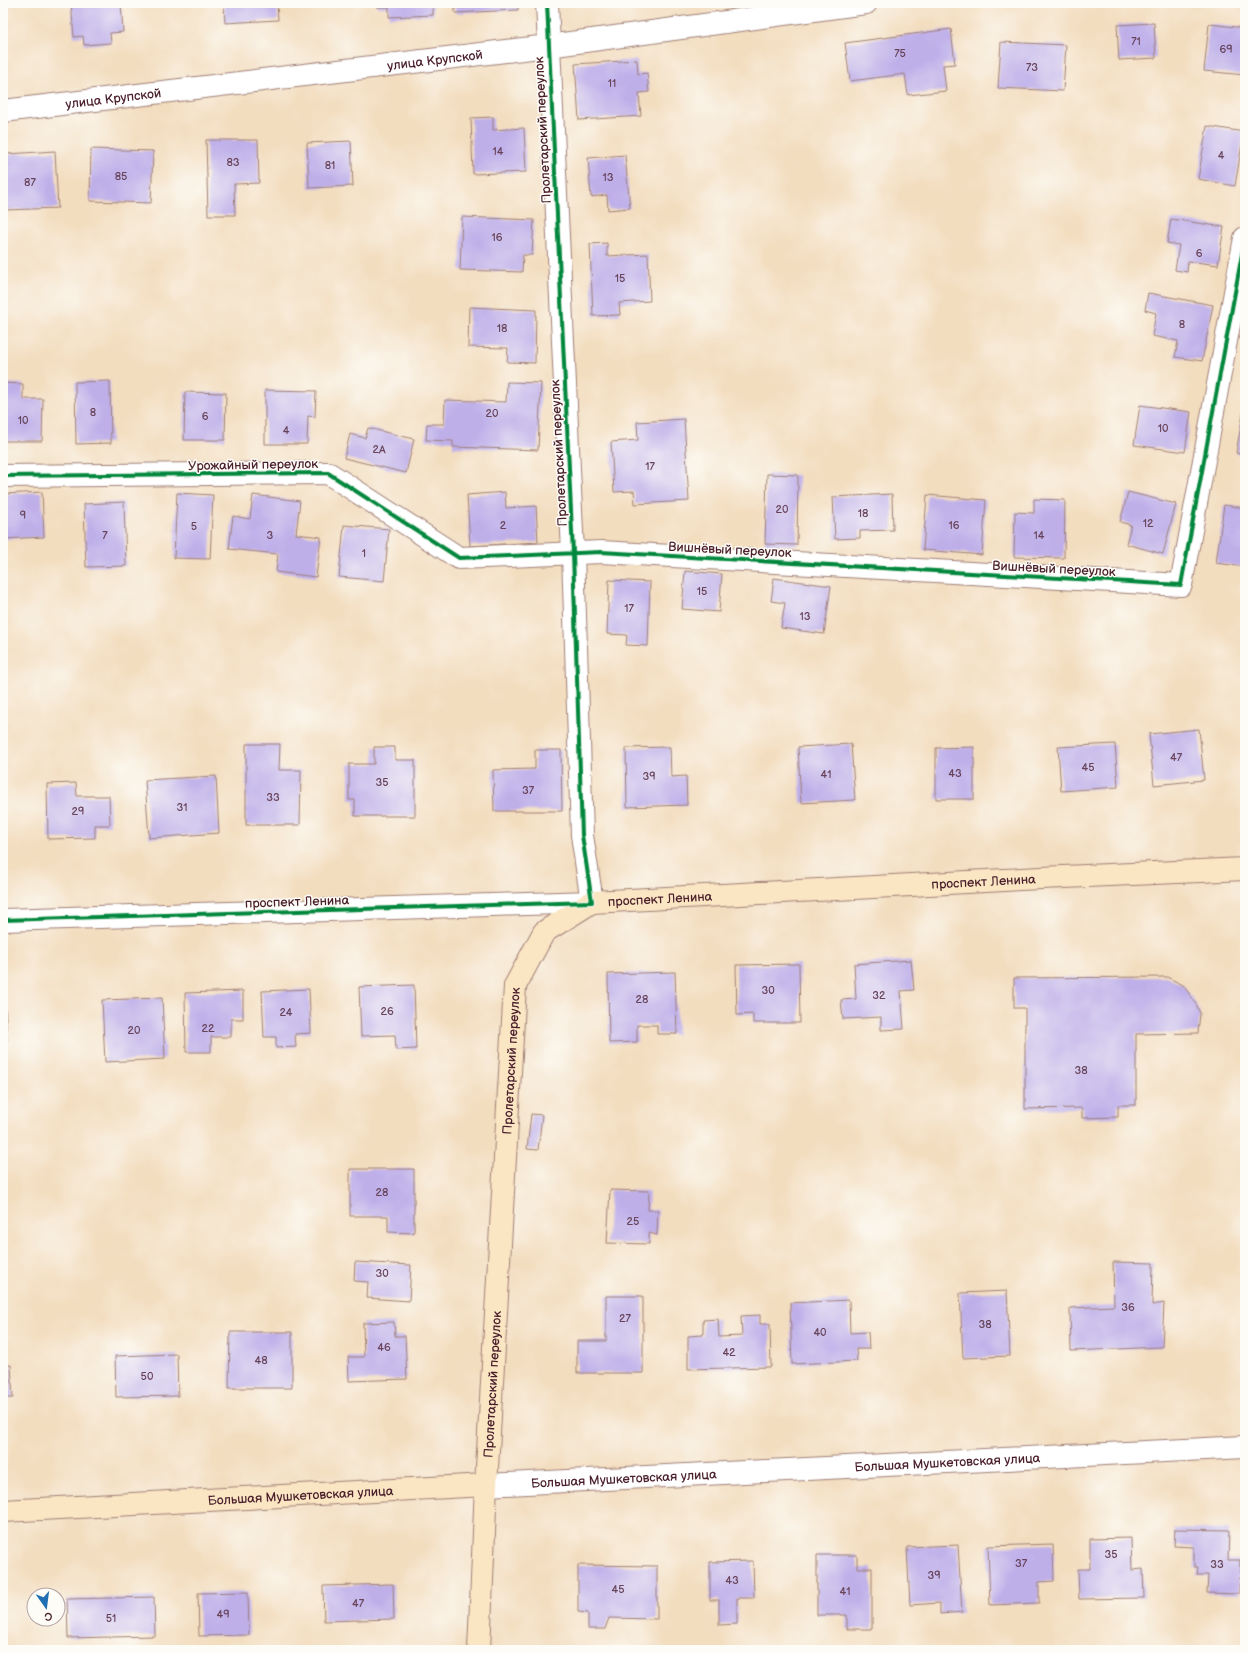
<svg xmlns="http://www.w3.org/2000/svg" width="1248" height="1653" viewBox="0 0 1248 1653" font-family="'Balsamiq Sans',sans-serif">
<rect width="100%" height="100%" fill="#fdfcf7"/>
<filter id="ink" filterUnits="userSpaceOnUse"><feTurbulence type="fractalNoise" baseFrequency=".025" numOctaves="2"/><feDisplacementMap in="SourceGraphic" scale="8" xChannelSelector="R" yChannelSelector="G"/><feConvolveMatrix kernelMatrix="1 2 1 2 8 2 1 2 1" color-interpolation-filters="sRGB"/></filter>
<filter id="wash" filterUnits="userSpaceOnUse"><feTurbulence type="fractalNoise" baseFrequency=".012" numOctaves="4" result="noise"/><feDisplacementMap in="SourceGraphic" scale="16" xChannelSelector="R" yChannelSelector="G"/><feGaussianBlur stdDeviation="0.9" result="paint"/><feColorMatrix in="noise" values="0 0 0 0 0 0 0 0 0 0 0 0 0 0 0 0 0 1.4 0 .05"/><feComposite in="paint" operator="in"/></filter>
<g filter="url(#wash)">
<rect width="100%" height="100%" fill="#f3ddbf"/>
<g id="blocks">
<!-- building -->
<path fill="#beafe9" d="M71,3H121L123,32L110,33L111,43L84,45L83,36L74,37Z
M224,3H277L278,20L225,23Z
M377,3H433V15L389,17V7H377Z
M455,3H518V10L455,13Z
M1154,23L1156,58L1119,60L1117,25Z
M1209,24L1245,28V75L1204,71Z
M951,29L955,64L943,65L946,91L908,95L905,74L850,81L845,43Z
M1001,42L1066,45L1063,91L998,88Z
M637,60L638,74L647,73L649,92L639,93L641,116L579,120L575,64Z
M493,117V130L524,128L526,172L473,174L471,118Z
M1207,126L1244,132L1235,186L1198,179Z
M206,140H258L259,183L234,184L235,215H208Z
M351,141L353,186L309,188L307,143Z
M91,149L153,151L151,203L90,201Z
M55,151L58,208L6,210L5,199H3V166H8L7,154Z
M625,155L630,208L608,210L607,195L591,197L588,158Z
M462,217L534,220L532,255H523L522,272L460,270Z
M1171,219L1224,227L1218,265L1188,261L1187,272L1175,270L1179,245L1167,243Z
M607,243V256L648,254L650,301L619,303L620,315L593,316L590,244Z
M1148,293L1213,305L1202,361L1175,357L1178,341L1152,336L1156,313L1145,310Z
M469,307L536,310L535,363L507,362L508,348L468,347Z
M110,381L111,443L76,444L75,382Z
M507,382L541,383L538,450L453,447V441L426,440L427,424H444L445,400L506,402Z
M3,383L23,384V399H43L42,441H3Z
M265,390L316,391L315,417L308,416L307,444H265Z
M185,392L226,393L225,440H184Z
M1140,405L1191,412L1185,452L1134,445Z
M1244,409H1245V455L1236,453Z
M684,419L689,501L635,504L634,491L614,492L611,442L638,440L637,422Z
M368,428L414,439L406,473L344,458L350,434L365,438Z
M767,474L798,475L797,545L765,544Z
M42,492L44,537L3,539V494Z
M505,492L506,508L536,506L538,542L470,546L467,495Z
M1128,492L1176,504L1163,554L1126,544L1131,525L1120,522Z
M177,493L213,495L210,559L174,558Z
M892,494L893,530L860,531V538L835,539L833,497Z
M253,495L300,501L296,534L321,537L316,577L276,572L278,554L229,549L233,516L250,519Z
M927,495L986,500L982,555L923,550Z
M1034,499L1065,500L1064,558L1014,557L1015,512L1034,513Z
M124,502L126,566L86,567L84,504Z
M1224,505L1245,508V567L1216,563Z
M344,525L389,529L384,581L339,577Z
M685,571L722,574L719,612L682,609Z
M774,578L831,586L824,634L781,628L785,603L771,601Z
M609,580L650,582L648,646L626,645L627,635L607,634Z
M1199,729L1204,780L1154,785L1149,734Z
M246,744H280L279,770H301L300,825H246Z
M851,744L855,800L801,803L798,747Z
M1115,744L1118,787L1061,791L1058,747Z
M374,747H395V760H415V816H355V800H349V764H374Z
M670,747L671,777L686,776L687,805L627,807L626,748Z
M974,747V799H936V748Z
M535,750H561L562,811H494L493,770L535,769Z
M216,776L219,833L149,838L145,780Z
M76,783L77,796H109L110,825H95V838L48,839L47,784Z
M911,960L914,990L901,991L904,1029L881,1030V1017L843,1019L841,1000L856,999L854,964Z
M799,964L800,1023H753V1014L737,1015L736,965Z
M675,972L677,1034H657V1025H637V1042L609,1043L608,974Z
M1167,977L1183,985L1195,1002L1200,1013L1198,1033L1136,1034V1105H1118V1117L1082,1118V1108L1025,1109V1008H1014V978Z
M414,985L416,1049L396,1050L395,1035L361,1036L359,987Z
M309,989L311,1033L295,1034L296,1047L276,1048V1037H264L262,991Z
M243,991V1019H231V1037H211V1052H186L185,993Z
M162,998L165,1059L105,1062L102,1000Z
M3,1002H5L7,1041H3Z
M531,1114L542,1115L538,1150L527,1149Z
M350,1169H414V1233L388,1232V1216H350Z
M610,1190L649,1191L648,1210H658L657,1235L649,1233V1244L607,1243Z
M355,1262L411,1265L409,1301L367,1298L368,1282L354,1281Z
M1113,1262L1153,1263L1152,1305L1164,1303L1162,1347L1071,1351L1070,1308L1114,1306Z
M1007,1291L1010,1356L963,1358L960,1293Z
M606,1296H643V1373H577V1341H606Z
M849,1300L850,1333L868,1332L869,1349H856L857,1361L792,1364L790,1303Z
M760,1315V1324H770L771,1367L688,1369V1336L703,1335V1320L718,1319L719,1337L742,1336L741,1316Z
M394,1322L395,1336H405L407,1379L349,1381L348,1357H364L363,1323Z
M230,1332H292V1388H229Z
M177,1354L178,1396L116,1397L115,1356Z
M3,1365H11L13,1398H3Z
M1175,1529L1229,1530L1228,1560H1240L1239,1594L1207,1593L1208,1575H1197L1198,1567H1194V1547L1174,1546Z
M1131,1538L1132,1570L1143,1569L1144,1598L1079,1599L1078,1569H1090V1539Z
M1053,1544L1054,1581L1039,1582V1603L990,1605L988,1546Z
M958,1545L962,1612L940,1614V1603L910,1605L907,1547Z
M817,1555H857V1568H872V1629H847V1615H817Z
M753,1561L754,1598H737V1624L719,1625V1600H710V1562Z
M578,1565L657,1566V1619L609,1618L605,1629H588V1613L578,1612Z
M393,1584L394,1619L324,1621L323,1586Z
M248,1592L249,1635L199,1636L198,1593Z
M154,1597L155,1636L68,1638L67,1599Z"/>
</g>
</g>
<g filter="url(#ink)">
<use href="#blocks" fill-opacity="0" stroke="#9e7e75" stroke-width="1"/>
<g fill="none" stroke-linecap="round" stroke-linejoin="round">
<defs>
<g id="minor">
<path id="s1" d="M3,111L548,46L866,3"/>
<path d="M3,476L328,473L459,558L601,552L1181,585L1245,238"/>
<path d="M3,920L592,902L582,835L573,553L547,3"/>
</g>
<g id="tertiary">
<path id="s2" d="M486,1485L1245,1447"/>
</g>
<g id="secondary">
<path id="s3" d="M3,1511L486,1485"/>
<path id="s4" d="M479,1650L486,1485L515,986L544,932L592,902L1041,878L1245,869"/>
</g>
</defs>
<!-- minor casing -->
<use href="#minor" stroke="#9e7e75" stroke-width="24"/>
<!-- tertiary casing -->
<use href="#tertiary" stroke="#9e7e75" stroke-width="24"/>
<!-- secondary casing -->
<use href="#secondary" stroke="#9e7e75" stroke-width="24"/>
<!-- minor -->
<use href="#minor" stroke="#fff" stroke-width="22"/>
<!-- tertiary -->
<use href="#tertiary" stroke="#fff" stroke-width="22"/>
<!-- secondary -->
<use href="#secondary" stroke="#fbe6c4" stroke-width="22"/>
<defs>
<path id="cycleway" d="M3,476L328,473L459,558L601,552L1181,585L1245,238
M3,920L592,902L582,835L573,553L547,3"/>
</defs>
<!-- cycleway casing -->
<use href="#cycleway" stroke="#fdfcf7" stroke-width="6"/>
<!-- cycleway -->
<use href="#cycleway" stroke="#00873e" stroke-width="4"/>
</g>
</g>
<g text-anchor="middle" stroke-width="3" stroke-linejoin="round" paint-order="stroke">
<!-- number labels -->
<g font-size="11" fill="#67435a">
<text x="1136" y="45">71</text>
<text x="1226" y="53">69</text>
<text x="900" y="57">75</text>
<text x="1032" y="71">73</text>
<text x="612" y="87">11</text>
<text x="498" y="155">14</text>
<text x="1221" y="159">4</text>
<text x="233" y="166">83</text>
<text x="330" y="169">81</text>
<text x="121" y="180">85</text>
<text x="608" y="181">13</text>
<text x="30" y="186">87</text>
<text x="497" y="241">16</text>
<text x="1199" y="257">6</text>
<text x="620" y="282">15</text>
<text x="1182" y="328">8</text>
<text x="502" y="332">18</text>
<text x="93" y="416">8</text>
<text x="492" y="417">20</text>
<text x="205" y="420">6</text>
<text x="23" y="424">10</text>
<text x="1163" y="432">10</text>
<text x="286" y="434">4</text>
<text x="379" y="453">2А</text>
<text x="650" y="470">17</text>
<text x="782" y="513">20</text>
<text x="863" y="517">18</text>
<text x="23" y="519">9</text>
<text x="1148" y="527">12</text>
<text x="503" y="529">2</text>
<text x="954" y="529">16</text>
<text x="194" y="530">5</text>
<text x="105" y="539">7</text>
<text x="270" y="539">3</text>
<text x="1039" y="539">14</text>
<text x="364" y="557">1</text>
<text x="702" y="595">15</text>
<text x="629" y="612">17</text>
<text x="805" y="620">13</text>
<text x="1176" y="761">47</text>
<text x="1088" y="771">45</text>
<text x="955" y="777">43</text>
<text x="826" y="778">41</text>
<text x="649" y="780">39</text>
<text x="382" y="786">35</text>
<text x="528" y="794">37</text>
<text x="273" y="801">33</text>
<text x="182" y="811">31</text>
<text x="78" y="815">29</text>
<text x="768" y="994">30</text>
<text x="879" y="999">32</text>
<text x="642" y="1003">28</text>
<text x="387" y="1015">26</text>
<text x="286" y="1016">24</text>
<text x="208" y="1032">22</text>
<text x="134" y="1034">20</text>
<text x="1081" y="1074">38</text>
<text x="382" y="1196">28</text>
<text x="633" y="1225">25</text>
<text x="382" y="1277">30</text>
<text x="1128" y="1311">36</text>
<text x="625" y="1322">27</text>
<text x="985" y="1328">38</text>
<text x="820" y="1336">40</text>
<text x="384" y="1351">46</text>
<text x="729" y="1356">42</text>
<text x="261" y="1364">48</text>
<text x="147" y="1380">50</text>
<text x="1111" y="1558">35</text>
<text x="1021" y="1567">37</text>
<text x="1217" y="1568">33</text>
<text x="934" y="1579">39</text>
<text x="732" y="1584">43</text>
<text x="618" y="1593">45</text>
<text x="845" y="1595">41</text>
<text x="358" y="1607">47</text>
<text x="223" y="1618">49</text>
<text x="111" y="1622">51</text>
</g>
<!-- street labels -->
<g font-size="13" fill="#4a1f2b" stroke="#fdfcf7">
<text dy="5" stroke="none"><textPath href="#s1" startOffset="435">улица Крупской</textPath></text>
<text dy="5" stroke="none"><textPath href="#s1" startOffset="111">улица Крупской</textPath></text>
<text transform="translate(542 130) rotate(-93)" y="5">Пролетарский переулок</text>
<text transform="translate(558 453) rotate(-93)" y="5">Пролетарский переулок</text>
<text transform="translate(253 464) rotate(-1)" y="5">Урожайный переулок</text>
<text transform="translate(730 549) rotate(3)" y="5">Вишнёвый переулок</text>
<text transform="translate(1054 568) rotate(3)" y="5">Вишнёвый переулок</text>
<text dy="5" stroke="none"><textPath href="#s4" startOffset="1175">проспект Ленина</textPath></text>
<text dy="5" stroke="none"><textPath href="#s4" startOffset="851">проспект Ленина</textPath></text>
<text transform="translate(297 901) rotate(-2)" y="5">проспект Ленина</text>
<text dy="5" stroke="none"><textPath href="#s4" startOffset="590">Пролетарский переулок</textPath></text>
<text dy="5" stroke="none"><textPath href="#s4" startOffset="266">Пролетарский переулок</textPath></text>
<text dy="5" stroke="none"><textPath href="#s2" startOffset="462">Большая Мушкетовская улица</textPath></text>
<text dy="5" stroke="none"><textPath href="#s2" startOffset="138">Большая Мушкетовская улица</textPath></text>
<text dy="5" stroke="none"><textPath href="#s3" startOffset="298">Большая Мушкетовская улица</textPath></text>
</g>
</g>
<!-- margin -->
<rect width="1248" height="1653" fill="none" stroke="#fdfcf7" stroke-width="16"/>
<!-- north arrow -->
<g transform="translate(46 1607) rotate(166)"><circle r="19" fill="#fdfcf7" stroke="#b5a4a5"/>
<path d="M0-3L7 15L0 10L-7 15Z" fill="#1f6fb2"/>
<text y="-6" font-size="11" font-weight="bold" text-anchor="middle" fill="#4a1f2b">С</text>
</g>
</svg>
